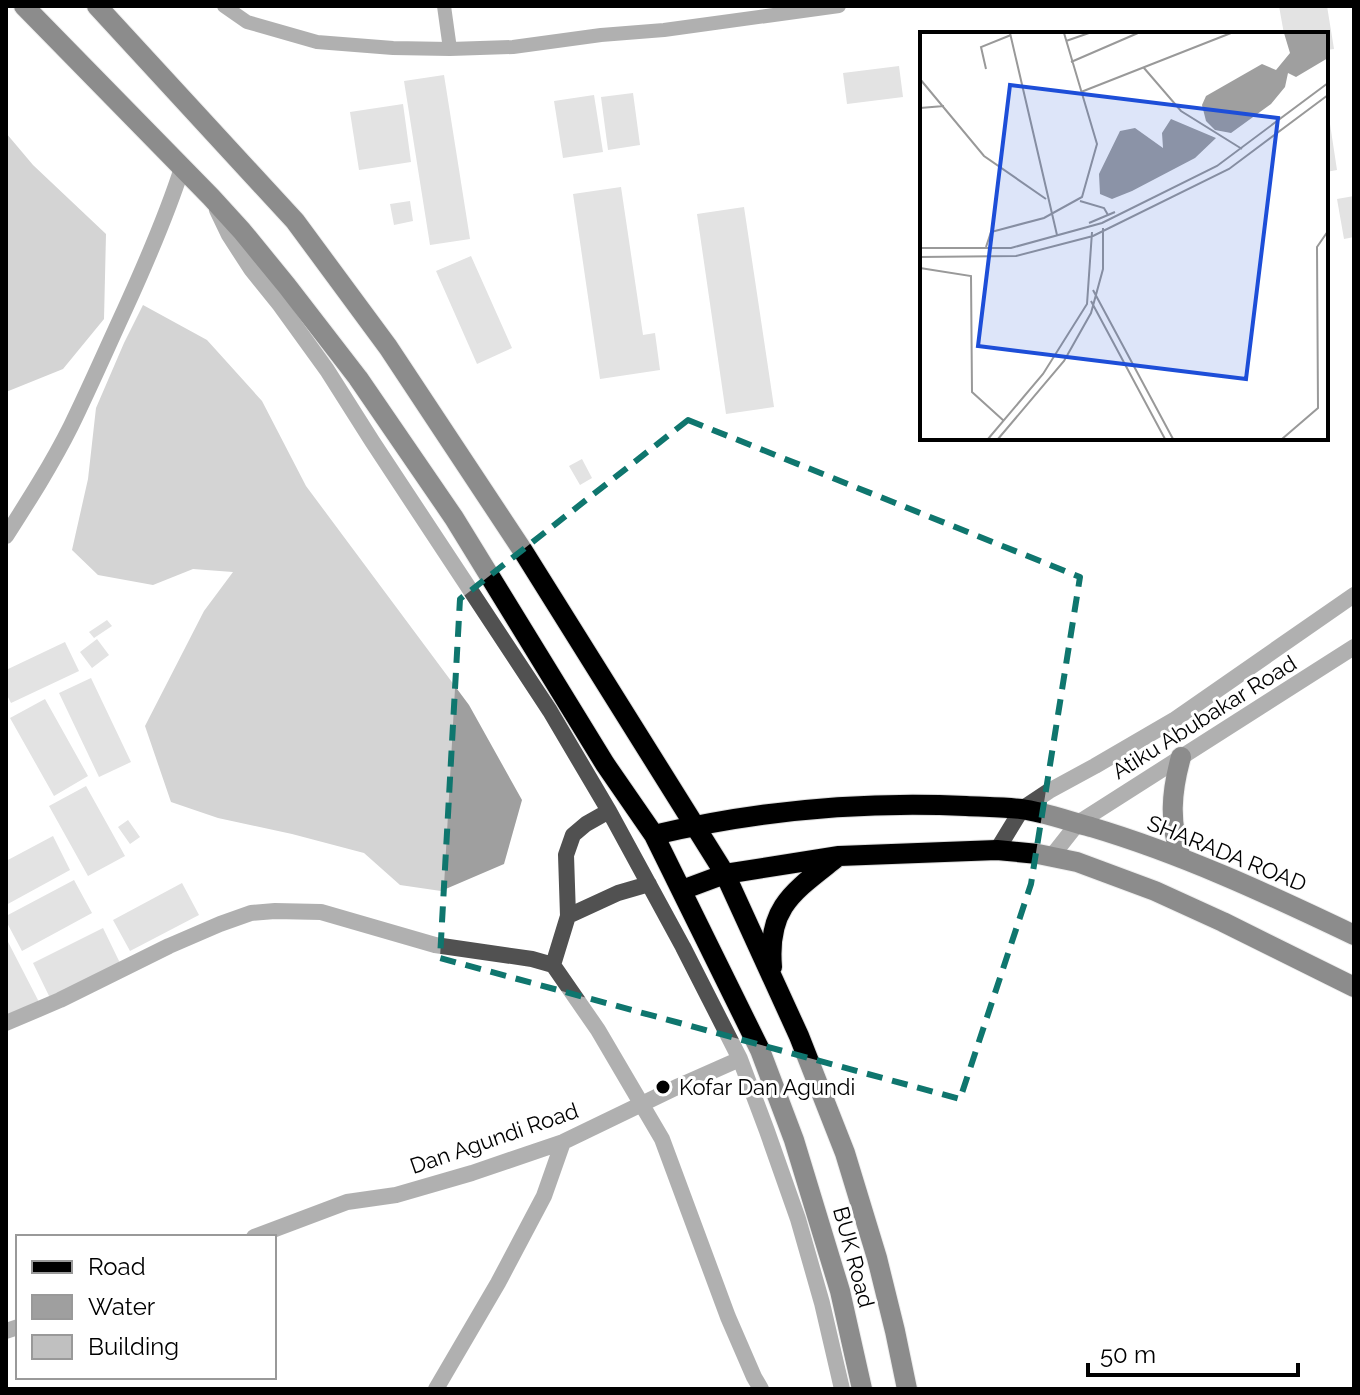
<svg xmlns="http://www.w3.org/2000/svg" width="1360" height="1395" viewBox="0 0 1360 1395" font-family="Raleway,sans-serif">
<rect width="100%" height="100%" fill="#fff"/>
<!-- water -->
<path fill="#9f9f9f" d="M6,133L33,165L106,234L104,319L63,369L6,392Z
M143,305L207,340L262,401L306,486L469,705L522,800L504,864L441,891L400,885L364,853L292,834L218,818L171,802L145,726L204,611L233,572L193,569L153,585L98,575L72,550L88,479L96,408L124,343Z"/>
<!-- building -->
<path fill="#c0c0c0" d="M1279,6H1327L1334,49L1326,50V34H1284Z
M899,66L903,97L847,104L843,73Z
M444,75L470,239L430,245L404,81Z
M633,93L640,145L608,150L601,97Z
M594,95L603,152L563,158L554,101Z
M403,104L411,162L359,170L350,112Z
M1326,111H1328L1337,170L1326,172Z
M621,187L643,335L655,333L660,370L600,379L573,194Z
M1354,196V237L1344,239L1337,199Z
M410,201L413,221L394,225L390,204Z
M744,207L774,407L726,414L697,214Z
M471,256L512,348L477,364L436,271Z
M582,459L592,478L580,485L569,466Z
M107,620L112,626L94,638L89,632Z
M97,639L109,655L92,668L80,652Z
M65,642L79,671L11,703L6,693V670Z
M91,678L131,762L99,777L59,693Z
M45,699L88,776L54,796L10,718Z
M86,786L125,856L88,876L49,806Z
M128,820L140,837L130,844L118,827Z
M53,836L70,870L6,905V861Z
M74,880L92,913L22,951L6,921V916Z
M182,883L199,915L130,951L113,920Z
M103,928L120,963L50,998L33,963Z
M6,938L39,1002L6,1018Z"/>
<g fill="none" stroke-linecap="round" stroke-linejoin="round">
<defs>
<path id="primary" d="M24,6L211,197L242,231L287,286L358,378L454,518L605,764L654,835L760,1050L794,1140L840,1291L862,1389
M97,6L295,221L388,347L523,551L725,874L799,1036L845,1153L877,1258L895,1331L907,1389
M654,835C756,811 861,801 966,806C984,807 1003,807 1021,809C1044,812 1068,821 1091,827C1182,854 1268,894 1354,935
M1181,858C1169,822 1171,793 1181,757
M682,890L725,874L839,856L997,850L1038,854L1077,862L1155,891L1223,922L1354,987
M772,967C767,907 793,892 836,858"/>
</defs>
<!-- primary casing -->
<use href="#primary" stroke="#dbdbdb" stroke-width="22"/>
<!-- service -->
<path stroke="#515151" stroke-width="14" d="M224,6L247,22L317,42L393,48L450,49L513,47L601,35L664,30L839,6
M444,6L450,49"/>
<!-- minor -->
<path stroke="#515151" stroke-width="16" d="M217,210L229,235L251,269L280,305L327,370L372,441L550,711L609,811L683,947L740,1059L767,1131L798,1219L822,1303L842,1389
M6,536C29,500 52,464 71,426C90,387 107,348 125,309C146,263 166,217 182,168
M568,916L618,893L649,884
M553,965L568,916L566,855L573,835L586,824L609,811
M6,1023L60,1000L169,946L220,924L251,913L275,911L321,912L435,945L532,959L553,965L598,1030L662,1139L728,1317L754,1377L761,1389
M254,1237L347,1202L396,1195L472,1173L563,1142L679,1086L740,1059
M6,1331L18,1327
M436,1389L498,1283L544,1196L563,1142"/>
<!-- tertiary -->
<path stroke="#515151" stroke-width="16" d="M997,850L1022,809L1049,791L1095,766L1174,720L1354,595
M1052,856L1078,823L1354,647"/>
<!-- primary -->
<use href="#primary" stroke="#000" stroke-width="20"/>
</g>
<!-- marked area -->
<path d="M0 0H1360V1395H0ZM688,420L1080,577L1031,884L960,1099L440,958L460,599Z" fill="#fff" fill-opacity=".55" fill-rule="evenodd"/>
<path fill="none" stroke="#0f766e" stroke-width="6" stroke-dasharray="16 10" stroke-linejoin="round" d="M688,420L1080,577L1031,884L960,1099L440,958L460,599Z"/>
<!-- markers -->
<circle fill="#000" stroke="#fff" stroke-width="3" cx="663" cy="1087" r="8"/>
<g text-anchor="middle" stroke-width="6" stroke-linejoin="round" paint-order="stroke">
<!-- street labels -->
<g font-size="22" fill="#000" stroke="#fff">
<text transform="translate(1204 717) rotate(-32)" y="8">Atiku Abubakar Road</text>
<text transform="translate(1227 853) rotate(22)" y="8">SHARADA ROAD</text>
<text transform="translate(494 1138) rotate(-19)" y="8">Dan Agundi Road</text>
<text transform="translate(854 1257) rotate(75)" y="8">BUK Road</text>
</g>
<!-- poi labels -->
<g font-size="22" fill="#000" stroke="#fff" text-anchor="start">
<text x="679" y="1095">Kofar Dan Agundi</text>
</g>
</g>
<!-- overview -->
<g transform="translate(920 32)">
<rect width="408" height="408" fill="#fff"/>
<path d="M364,1H408V26L376,45L368,41L365,55L351,72L311,101L295,98L286,89L282,73L286,64L342,32L356,38L370,21ZM251,87L296,106L275,126L212,159L192,167L180,162L179,142L200,99L215,96L243,116L242,101Z" fill="#9f9f9f"/>
<path fill="none" stroke="#999" stroke-width="2" d="M90,1L137,203M146,9L169,1M151,30L218,1M224,36L261,79L322,117M66,37L61,15L91,3M0,47L64,124L126,167M161,60L311,1M0,76L24,74M160,169L184,176L188,183M169,191L195,180M66,215L71,200L124,186L162,165L177,112L144,1M0,216H91L182,191L297,134L408,51M0,225L96,224L173,204L309,137L408,63M0,236L51,244L52,360L84,389M173,258L253,407M171,269L245,407M68,407L123,342L167,272L172,200M78,407L144,329L171,281L183,237V196M362,407L398,376L397,215L408,199"/>
<path fill="#1d4ed8" fill-opacity="0.15" stroke="#1d4ed8" stroke-width="4" d="M90,53L358,86L326,347L58,314Z"/>
<rect width="408" height="408" fill="none" stroke="#000" stroke-width="4"/>
</g>
<!-- border -->
<rect width="1360" height="1395" fill="none" stroke="#000000" stroke-width="16"/>
<!-- legend -->
<rect x="16" y="1235" width="260" height="144" fill="#ffffff" stroke="#999999" stroke-width="2"/>
<rect x="32" y="1261" width="40" height="12" fill="#000000" stroke="#999999" stroke-width="2"/>
<text x="88" y="1275" font-size="24" fill="#000000">Road</text>
<rect x="32" y="1295" width="40" height="24" fill="#9f9f9f" stroke="#999999" stroke-width="2"/>
<text x="88" y="1315" font-size="24" fill="#000000">Water</text>
<rect x="32" y="1335" width="40" height="24" fill="#c0c0c0" stroke="#999999" stroke-width="2"/>
<text x="88" y="1355" font-size="24" fill="#000000">Building</text>
<!-- scale -->
<path d="M1088 1363v12h210v-12" fill="none" stroke="#000000" stroke-width="4"/>
<text x="1100" y="1363" font-size="24" fill="#000000" stroke="#ffffff" stroke-width="6" paint-order="stroke">50 m</text>
</svg>
